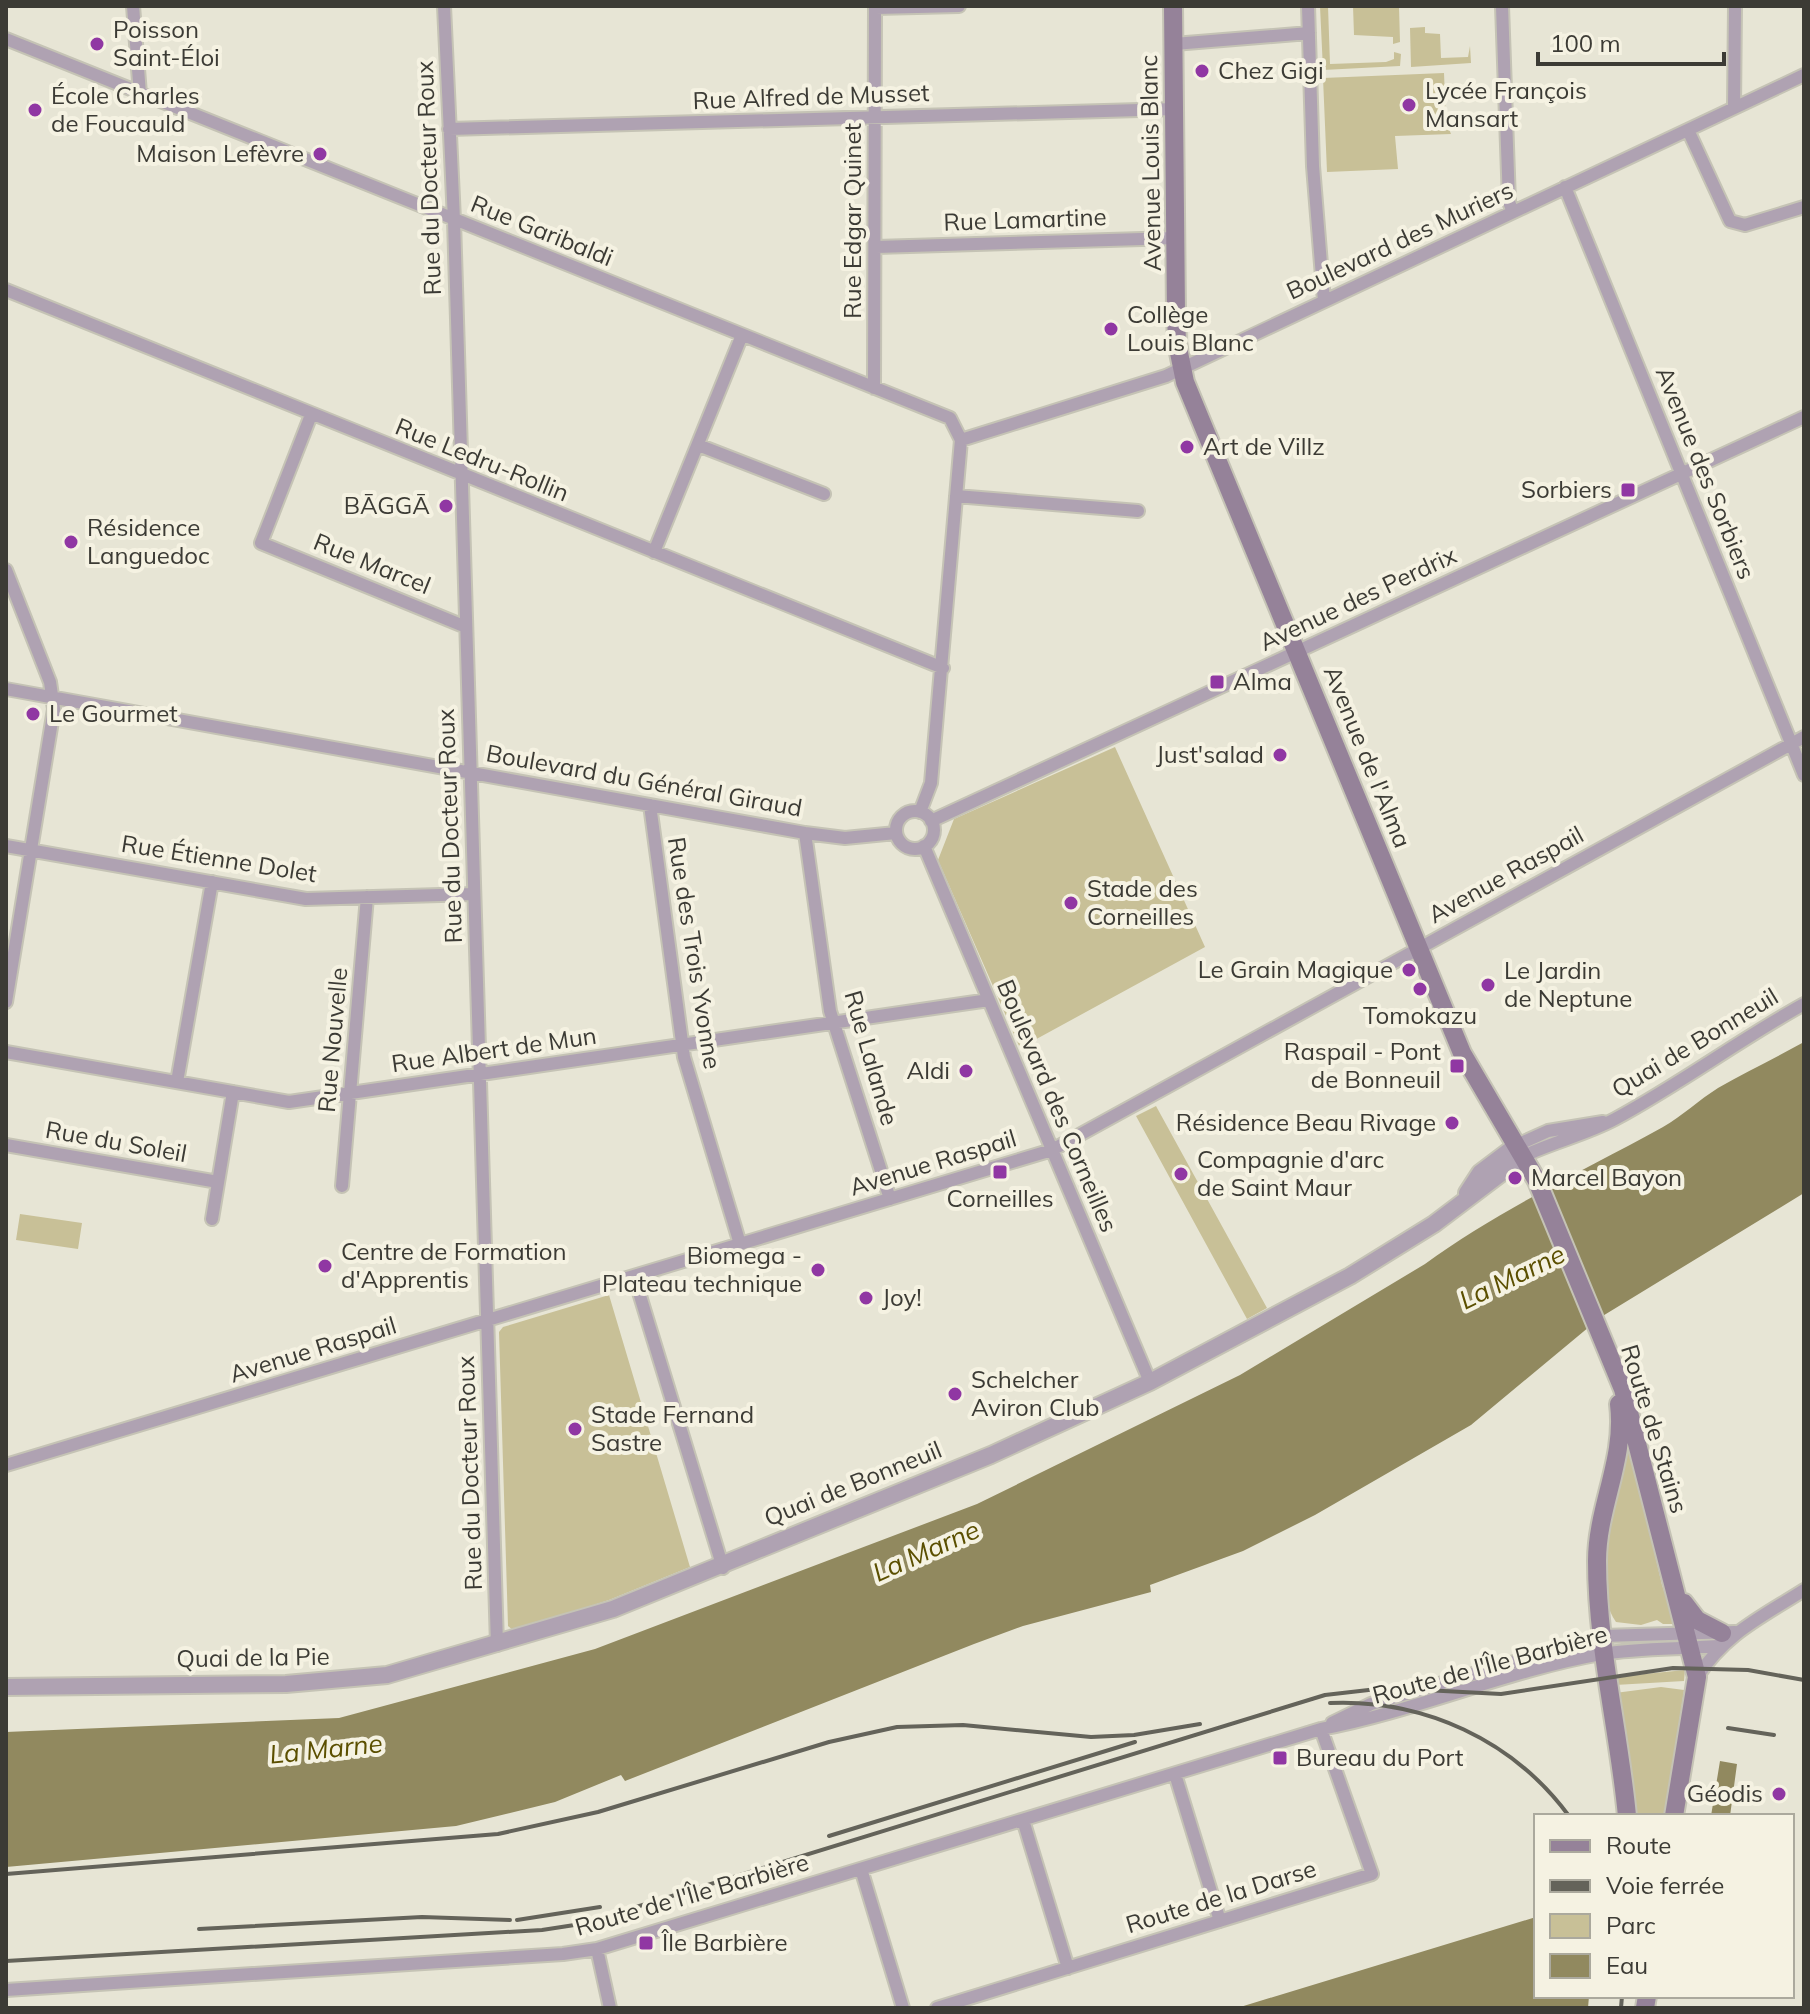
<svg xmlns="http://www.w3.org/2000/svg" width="1810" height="2014" viewBox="0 0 1810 2014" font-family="Mulish,sans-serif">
<rect width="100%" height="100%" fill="#e7e5d5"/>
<!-- green -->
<path fill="#c8c097" d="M1320,6H1328L1330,64L1386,62L1394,59V52L1401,54L1400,66L1323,70Z
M1353,6H1399L1400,42L1393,44V37L1354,35Z
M1425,27V33L1440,34L1441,58L1468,57L1470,46L1471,63L1411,67L1410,28Z
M1444,73L1446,121L1451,134L1395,136L1398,169L1327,172L1323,78Z
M1115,747L1205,947L1020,1048L938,860L954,819Z
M1156,1106L1267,1308L1247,1319L1136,1116Z
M20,1214L82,1223L78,1249L16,1240Z
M609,1295L690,1567L609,1600L514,1631L508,1626L499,1332L503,1327Z
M1628,1439L1662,1585L1674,1620L1673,1624H1663L1657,1620L1641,1625L1616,1622C1585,1577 1621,1489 1628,1439Z
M1685,1670L1684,1681L1615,1685L1614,1677Z
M1661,1687L1684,1690L1665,1816H1631L1615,1693Z"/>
<!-- water -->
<path fill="#91895f" d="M1804,1042V1193L1601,1317L1471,1425L1315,1515L1243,1551L1150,1585L1151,1592L1023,1626L974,1644L625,1781L621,1775L555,1802L456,1826L6,1867V1732L339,1718L595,1649L977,1504L1240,1375L1425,1264C1497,1211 1585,1170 1663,1127C1682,1116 1699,1100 1718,1088C1746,1072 1775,1058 1804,1042Z
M1720,1761L1737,1764L1730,1816H1711Z
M1536,1917V1996H1589L1588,2008H1237Z"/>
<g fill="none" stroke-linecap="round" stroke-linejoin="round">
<defs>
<path id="minor" d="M133,6L140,94
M444,6L454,220L497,1645
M1308,6L1313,166L1324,301
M1502,6L1509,202L1513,212
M875,8L959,6
M6,39L950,418L961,440L931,783L920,812
M1174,44L1309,33
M1734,108L1735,6
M449,129L1175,109
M1688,130L1730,221L1745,225L1804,207
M1565,187L1804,775
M876,247L1176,238
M6,290L943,668
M874,388L875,6
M311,415L261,543L466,627
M961,440L1166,376L1804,75
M698,445L824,494
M956,496L1138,511
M654,552L742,335
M6,570L50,682L54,709L6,1002
M6,689L805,833L845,838L896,833
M650,805L684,1057L740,1244
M896 830a19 19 0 1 1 38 0a19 19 0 1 1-38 0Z
M931,821L1804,417
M805,833L830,1011L890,1199
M6,846L306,899L474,894
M924,846L1150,1382
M6,1052L289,1102L989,1000
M177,1082L212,882
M6,1145L218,1182
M1517,1145L1548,1131L1603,1122
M1524,1156C1553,1142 1585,1135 1615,1119C1680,1084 1739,1040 1804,1004
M342,1186L367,897
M212,1219L233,1092
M634,1276L723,1568
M6,1465L1052,1150L1804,737
M1697,1677C1726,1633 1760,1618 1804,1590
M1332,1723L1371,1704L1603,1636L1735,1632
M1175,1774L1220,1921
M1023,1820L1068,1968
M861,1869L903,2008
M597,1949L610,2008
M6,1990L563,1954L597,1949L1321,1729C1416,1711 1506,1671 1601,1654C1639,1648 1680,1649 1718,1646
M937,2008L1372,1874L1321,1729"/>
<path id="tertiary" d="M1467,1193L1480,1173L1517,1145
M6,1687L286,1684L387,1675L613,1609L991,1455L1150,1382L1350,1276L1434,1224L1524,1156"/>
<path id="secondary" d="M1173,6L1176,314L1177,343L1185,382L1462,1053L1537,1181L1623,1389L1697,1677L1674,1816
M1619,1404C1626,1459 1597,1507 1597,1561C1597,1647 1619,1731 1627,1816
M1684,1603L1697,1620L1722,1633
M1645,2008L1647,1996"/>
</defs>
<!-- minor casing -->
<use href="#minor" stroke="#c5c3b5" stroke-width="16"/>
<!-- tertiary casing -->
<use href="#tertiary" stroke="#c5c3b5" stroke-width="20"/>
<!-- secondary casing -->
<use href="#secondary" stroke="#c5c3b5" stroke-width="22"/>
<!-- minor -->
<use href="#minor" stroke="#afa2b2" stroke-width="12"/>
<!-- tertiary -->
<use href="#tertiary" stroke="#afa2b2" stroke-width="16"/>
<!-- secondary -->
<use href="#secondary" stroke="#958299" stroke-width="18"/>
<!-- rail -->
<path stroke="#64635a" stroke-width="4" d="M1330,1703C1424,1699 1513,1740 1569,1816
M1728,1728L1774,1735
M829,1836L1135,1742
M6,1874L498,1834L598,1812L829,1742L897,1727L963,1725L1091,1737L1134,1735L1200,1724
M517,1920L600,1907
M199,1929L422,1917L510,1920
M6,1961L542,1930L581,1924L1325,1695L1386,1688L1501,1694L1673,1668L1748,1670L1804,1680
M1621,2008L1622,1996"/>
</g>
<!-- markers -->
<g fill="#9037a3" stroke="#f5f2e2" stroke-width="3">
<circle cx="97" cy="44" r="8"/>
<circle cx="1202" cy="71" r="8"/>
<circle cx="1409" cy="105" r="8"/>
<circle cx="35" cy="110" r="8"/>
<circle cx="320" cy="154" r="8"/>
<circle cx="1111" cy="329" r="8"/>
<circle cx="1187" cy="447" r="8"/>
<rect x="1620" y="482" width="16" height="16" rx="4"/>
<circle cx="446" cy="506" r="8"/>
<circle cx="71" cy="542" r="8"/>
<rect x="1209" y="674" width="16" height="16" rx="4"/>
<circle cx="33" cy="714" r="8"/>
<circle cx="1280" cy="755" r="8"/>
<circle cx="1071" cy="903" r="8"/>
<circle cx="1409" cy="970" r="8"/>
<circle cx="1488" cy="985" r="8"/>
<circle cx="1420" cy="989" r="8"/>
<rect x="1449" y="1058" width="16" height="16" rx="4"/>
<circle cx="966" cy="1071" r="8"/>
<circle cx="1452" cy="1123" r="8"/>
<rect x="992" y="1164" width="16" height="16" rx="4"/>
<circle cx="1181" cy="1174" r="8"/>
<circle cx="1515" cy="1178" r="8"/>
<circle cx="325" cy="1266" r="8"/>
<circle cx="818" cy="1270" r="8"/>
<circle cx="866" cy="1298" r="8"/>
<circle cx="955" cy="1394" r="8"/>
<circle cx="575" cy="1429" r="8"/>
<rect x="1272" y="1750" width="16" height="16" rx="4"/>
<circle cx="1779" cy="1794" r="8"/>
<rect x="638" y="1935" width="16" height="16" rx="4"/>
</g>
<g text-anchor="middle" stroke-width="8" stroke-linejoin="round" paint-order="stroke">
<!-- poi labels -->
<g font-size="24" fill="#3c3b35" stroke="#f5f2e2" text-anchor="start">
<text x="113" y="38">Poisson<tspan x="113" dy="28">Saint-Éloi</tspan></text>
<text x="1218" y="79">Chez Gigi</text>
<text x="1425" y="99">Lycée François<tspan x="1425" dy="28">Mansart</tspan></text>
<text x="51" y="104">École Charles<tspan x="51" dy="28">de Foucauld</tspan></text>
<text x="304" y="162" text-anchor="end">Maison Lefèvre</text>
<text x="1127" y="323">Collège<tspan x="1127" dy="28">Louis Blanc</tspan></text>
<text x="1203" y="455">Art de Villz</text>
<text x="1612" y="498" text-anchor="end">Sorbiers</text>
<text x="430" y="514" text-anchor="end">BĀGGĀ</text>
<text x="87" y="536">Résidence<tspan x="87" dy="28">Languedoc</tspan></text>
<text x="1233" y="690">Alma</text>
<text x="49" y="722">Le Gourmet</text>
<text x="1264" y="763" text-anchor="end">Just'salad</text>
<text x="1087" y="897">Stade des<tspan x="1087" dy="28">Corneilles</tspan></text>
<text x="1393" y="978" text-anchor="end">Le Grain Magique</text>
<text x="1504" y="979">Le Jardin<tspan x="1504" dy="28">de Neptune</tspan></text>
<text x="1420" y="1024" text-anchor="middle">Tomokazu</text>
<text x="1441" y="1060" text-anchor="end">Raspail - Pont<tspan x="1441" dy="28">de Bonneuil</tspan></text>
<text x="950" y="1079" text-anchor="end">Aldi</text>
<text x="1436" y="1131" text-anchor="end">Résidence Beau Rivage</text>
<text x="1197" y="1168">Compagnie d'arc<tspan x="1197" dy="28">de Saint Maur</tspan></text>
<text x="1531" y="1186">Marcel Bayon</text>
<text x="1000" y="1207" text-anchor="middle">Corneilles</text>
<text x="341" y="1260">Centre de Formation<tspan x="341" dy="28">d'Apprentis</tspan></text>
<text x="802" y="1264" text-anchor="end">Biomega -<tspan x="802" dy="28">Plateau technique</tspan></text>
<text x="882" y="1306">Joy!</text>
<text x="971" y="1388">Schelcher<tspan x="971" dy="28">Aviron Club</tspan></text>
<text x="591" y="1423">Stade Fernand<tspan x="591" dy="28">Sastre</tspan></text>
<text x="1296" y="1766">Bureau du Port</text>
<text x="1763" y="1802" text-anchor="end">Géodis</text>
<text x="662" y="1951">Île Barbière</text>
</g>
<!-- street labels -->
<g font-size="24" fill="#3c3b35" stroke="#f5f2e2">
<text transform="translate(811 97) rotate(-2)" y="8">Rue Alfred de Musset</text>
<text transform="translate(1151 163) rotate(-91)" y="8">Avenue Louis Blanc</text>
<text transform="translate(429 178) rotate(-92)" y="8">Rue du Docteur Roux</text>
<text transform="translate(1025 220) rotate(-2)" y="8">Rue Lamartine</text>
<text transform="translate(853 221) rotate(-90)" y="8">Rue Edgar Quinet</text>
<text transform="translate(542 231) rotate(22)" y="8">Rue Garibaldi</text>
<text transform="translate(1400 241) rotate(-25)" y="8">Boulevard des Muriers</text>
<text transform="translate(482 460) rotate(22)" y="8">Rue Ledru-Rollin</text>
<text transform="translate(1705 473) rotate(68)" y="8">Avenue des Sorbiers</text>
<text transform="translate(372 564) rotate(22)" y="8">Rue Marcel</text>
<text transform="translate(1358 599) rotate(-25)" y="8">Avenue des Perdrix</text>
<text transform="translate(1367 757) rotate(68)" y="8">Avenue de l'Alma</text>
<text transform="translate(644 781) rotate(10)" y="8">Boulevard du Général Giraud</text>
<text transform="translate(450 826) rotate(-92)" y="8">Rue du Docteur Roux</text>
<text transform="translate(219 859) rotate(9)" y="8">Rue Étienne Dolet</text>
<text transform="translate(1506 875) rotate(-29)" y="8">Avenue Raspail</text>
<text transform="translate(694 953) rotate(81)" y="8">Rue des Trois Yvonne</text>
<text transform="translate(333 1040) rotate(-85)" y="8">Rue Nouvelle</text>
<text transform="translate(1695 1043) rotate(-31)" y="8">Quai de Bonneuil</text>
<text transform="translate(494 1050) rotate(-8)" y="8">Rue Albert de Mun</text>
<text transform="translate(871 1058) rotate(74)" y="8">Rue Lalande</text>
<text transform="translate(1057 1106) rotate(67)" y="8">Boulevard des Corneilles</text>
<text transform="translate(116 1142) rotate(10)" y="8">Rue du Soleil</text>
<text transform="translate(933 1163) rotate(-17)" y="8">Avenue Raspail</text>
<text transform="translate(313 1350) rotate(-17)" y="8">Avenue Raspail</text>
<text transform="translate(1654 1429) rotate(73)" y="8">Route de Stains</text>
<text transform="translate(470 1473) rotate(-92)" y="8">Rue du Docteur Roux</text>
<text transform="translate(853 1484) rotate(-22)" y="8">Quai de Bonneuil</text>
<text transform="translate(253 1658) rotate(-1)" y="8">Quai de la Pie</text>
<text transform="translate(1490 1665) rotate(-15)" y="8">Route de l'Île Barbière</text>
<text transform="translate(692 1895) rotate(-16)" y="8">Route de l'Île Barbière</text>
<text transform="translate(1221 1897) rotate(-17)" y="8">Route de la Darse</text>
</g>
<!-- water labels -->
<g font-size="26" font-style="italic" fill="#5b4f00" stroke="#f5f2e2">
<text transform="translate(1512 1277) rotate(-26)" y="9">La Marne</text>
<text transform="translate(926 1551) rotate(-24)" y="9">La Marne</text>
<text transform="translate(326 1749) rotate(-6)" y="9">La Marne</text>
</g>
</g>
<!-- border -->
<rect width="1810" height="2014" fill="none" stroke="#3c3b35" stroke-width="16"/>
<!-- legend -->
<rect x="1534" y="1814" width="260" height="184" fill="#f5f2e2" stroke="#aba99d" stroke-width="2"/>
<rect x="1550" y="1840" width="40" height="12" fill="#958299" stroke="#aba99d" stroke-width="2"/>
<text x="1606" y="1854" font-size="24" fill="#3c3b35">Route</text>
<rect x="1550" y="1880" width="40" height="12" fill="#64635a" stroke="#aba99d" stroke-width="2"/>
<text x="1606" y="1894" font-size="24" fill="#3c3b35">Voie ferrée</text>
<rect x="1550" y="1914" width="40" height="24" fill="#c8c097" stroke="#aba99d" stroke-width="2"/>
<text x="1606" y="1934" font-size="24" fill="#3c3b35">Parc</text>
<rect x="1550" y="1954" width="40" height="24" fill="#91895f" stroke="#aba99d" stroke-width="2"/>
<text x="1606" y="1974" font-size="24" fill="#3c3b35">Eau</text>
<!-- scale -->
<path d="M1538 52v12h186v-12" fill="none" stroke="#3c3b35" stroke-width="4"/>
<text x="1550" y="52" font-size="24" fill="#3c3b35" stroke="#f5f2e2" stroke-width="6" paint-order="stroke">100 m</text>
</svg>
